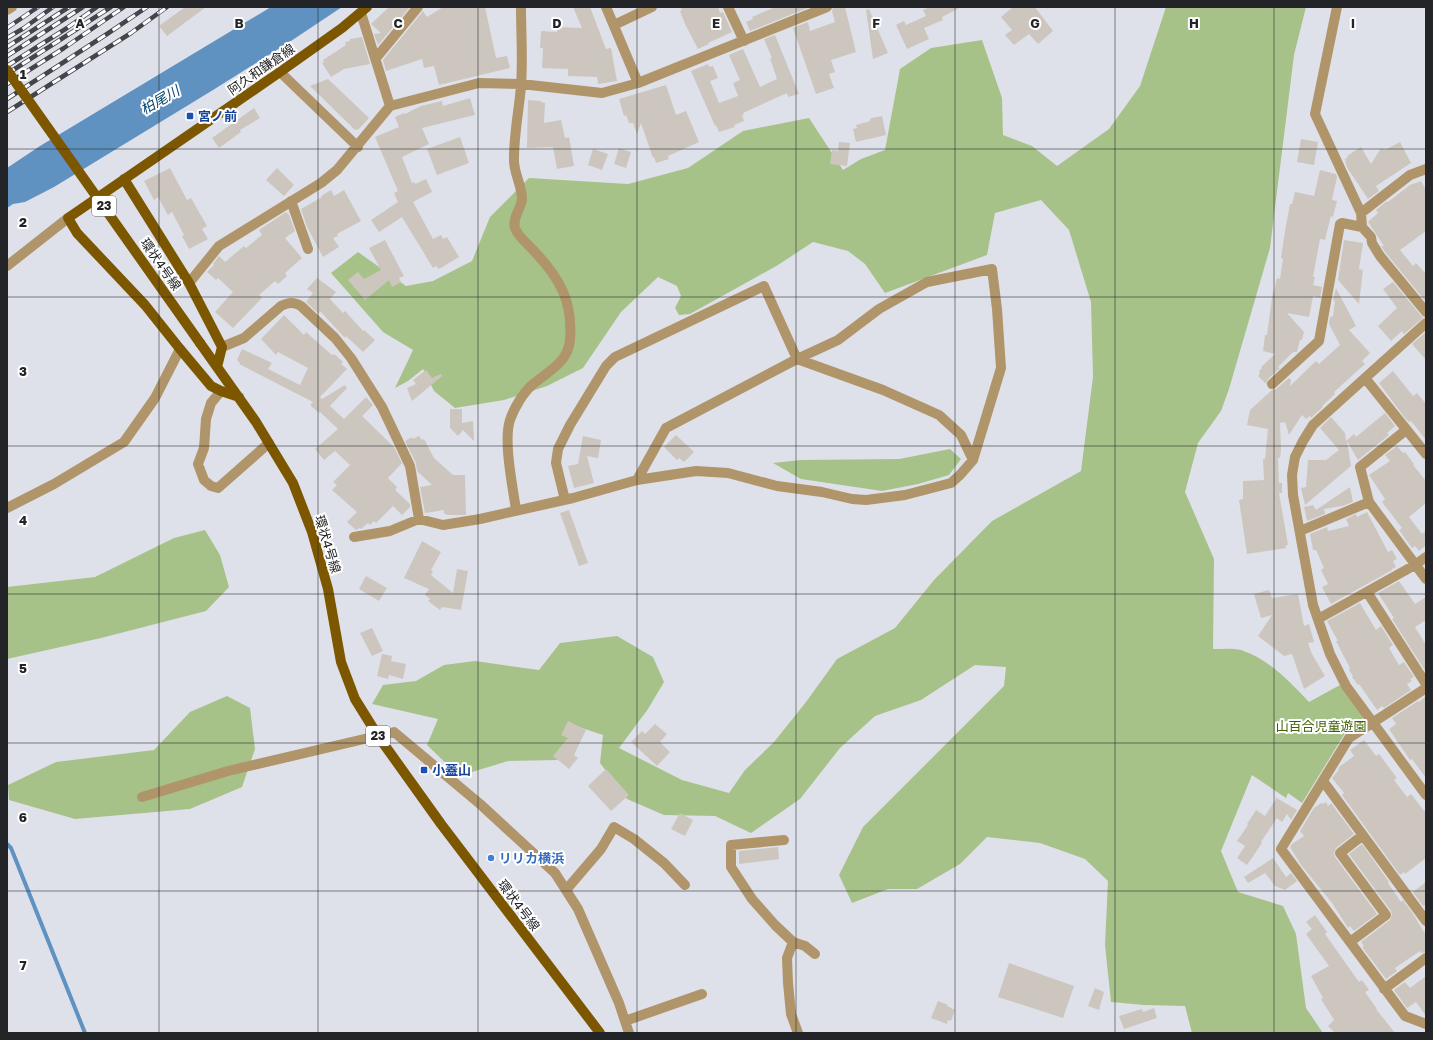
<svg xmlns="http://www.w3.org/2000/svg" width="1433" height="1040" viewBox="0 0 1433 1040" font-family="'Golos Text','Noto Sans JP',sans-serif">
<rect width="100%" height="100%" fill="#dfe1ea"/>
<!-- green -->
<path fill="#a7c289" d="M1166,7H1306L1294,55L1270,248L1229,389L1221,411L1198,443L1185,492L1214,559L1213,649C1222,649 1233,648 1241,650C1269,659 1290,682 1309,702L1340,685L1363,717L1362,722L1345,733L1302,803L1288,793L1286,798L1252,775L1221,851L1238,892L1283,906L1296,934L1306,1008L1323,1033H1192L1185,1006L1144,1005L1111,1002L1105,945L1108,881L1085,859L1040,843L987,837L960,864L917,889H888L852,903L839,875L863,827L1004,686L1006,667L975,665L921,700L875,716L840,748L800,799L751,833L715,816L664,815L627,799L600,763L603,735L576,726L557,760L508,761L459,776L427,745L438,719L372,704L383,685L416,681L444,665L475,661L539,670L560,643L617,636L653,657L664,682L648,709L619,748L682,780L729,793L745,770L774,742L806,702L837,659L895,628L934,580L992,521L1081,471L1093,377L1091,302L1069,230L1041,200L995,213L987,255L885,293L865,264L848,251L813,242L778,265L690,314L679,315L675,308L681,296L677,286L658,277L621,312L583,368L547,386L504,400L455,408L434,391L423,369L408,381L395,388L413,350L383,332L331,273L358,252L406,286L433,281L472,261L490,217L529,178L628,184L688,168L743,131L809,118L843,170L861,159L885,150L900,69L931,48L982,40L1002,98L1003,135L1032,146L1057,166L1109,129L1140,86Z
M950,449L961,459L949,475L918,484L882,491L801,479L773,463L801,460L899,459Z
M205,530L220,555L229,587L206,611L101,638L7,659V587L95,577L174,538Z
M227,696L250,708L255,749L242,787L190,809L75,819L9,800L8,785L56,762L154,750L190,712Z"/>
<!-- water -->
<path fill="#5f92c1" d="M271,7H342L294,39L213,90L54,187L25,202L13,204L7,208V168L40,146Z"/>
<g fill="none" stroke-linecap="round" stroke-linejoin="round">
<!-- stream -->
<path stroke="#5f92c1" stroke-width="4" d="M7,844L11,848L85,1033"/>
</g>
<!-- building -->
<path fill="#ccc6bf" d="M185,7H206L167,36L159,26Z
M389,7H410L378,45L374,34L381,33L371,24Z
M443,7H485L496,58L507,56L510,68L439,85L434,66L424,68L422,59L386,71L383,60L423,11L427,17Z
M573,7H590L606,49L611,48L617,81L598,84L597,77L568,76V69L542,68L543,48H540L541,31L557,32L558,27L582,28Z
M680,7H718L720,13L723,12L732,32L708,43L709,44L698,49L685,24L680,11L682,10Z
M775,7H810L750,31L746,22L753,19L752,17Z
M833,7H845L856,52L831,60L835,72L829,74L834,88L816,94L793,28L808,22L810,31L835,22L832,11Z
M930,7H961L942,17L943,20L924,28L929,39L907,49L896,25L904,21L906,25L926,16L923,10Z
M1013,7H1035L1053,31L1038,44L1029,34L1014,45L1005,35L1012,30L1001,17Z
M869,9L888,53L873,59L866,10Z
M775,35L799,94L788,97L787,93L743,113L744,115H742L744,121L734,125L735,127L719,132L716,125L715,126L691,71L708,64L709,67L713,66L718,78L710,81L719,103L738,96L733,83L740,80L729,55L743,49L760,87L777,79L770,58H772L764,39Z
M362,37L370,64L344,69L331,77L322,63L324,62L323,60L346,45L345,42L350,41V39Z
M328,79L369,118L358,130L357,129L355,130L310,86Z
M666,85L676,115L686,111L699,142L668,156L669,159L656,163L654,157L653,158L641,123L637,134L633,123H629L626,115L624,116L619,99Z
M470,98L475,115L422,128L429,144L402,157L412,183L414,182L415,184L426,179L432,192L413,202L433,239L441,235L443,239L447,237L459,257L439,269L436,266L433,268L402,217L379,232L371,220L398,202L394,193L398,191L375,137L399,127L395,117L404,113L405,114L421,106L442,101L443,106Z
M528,100L541,101V102L545,103L544,123L561,120L565,138L569,137L574,166L557,169L553,147L527,148Z
M254,108L260,118L240,130L241,132L219,148L212,138Z
M882,116L886,135L856,142L853,129L857,128L856,125L870,121V119L872,118Z
M460,137L469,163L437,175L427,149Z
M1301,139L1318,142L1314,165L1297,162Z
M839,142L850,143L847,166L830,164L832,150L838,151Z
M1400,142L1411,163L1376,186L1379,191L1368,199L1348,169L1345,162L1346,161L1345,159L1348,157L1347,156L1361,147L1371,164L1381,148L1385,150Z
M619,148L631,152L626,168L614,164Z
M593,149L608,154L602,170L588,165Z
M170,168L187,200L191,198L207,226L202,229L208,239L189,249L182,236L184,235L172,212L168,215L158,197L154,200L144,181Z
M277,168L294,185L284,196L266,180Z
M1320,170L1336,174L1337,177L1332,200L1337,201L1333,217L1331,216L1325,240L1320,239L1313,277H1315L1313,285L1322,287L1320,298L1313,296L1309,317L1287,313L1304,332L1302,340H1300L1297,352H1293L1278,367L1280,368L1268,379L1266,384L1258,376L1260,374L1259,371L1262,368L1261,367L1275,354L1263,351L1265,335H1267L1273,291L1274,292L1277,278L1280,279L1283,259L1281,258L1285,231L1290,204H1292L1295,192L1314,196Z
M1421,181L1426,190V231L1400,250L1413,266L1416,263L1426,274V302L1385,252L1381,246H1384L1368,222L1378,213L1376,210L1387,201L1388,202L1410,185Z
M331,190L334,196L344,190L361,221L337,234L338,236L333,238L339,247L323,257L307,227L301,209L322,197L321,196Z
M286,212L289,215L295,231L285,238L302,258L285,273L287,276L278,284L275,281L259,295L262,298L233,328L215,312L233,292L218,278L216,280L207,272L214,265L213,264L219,256L225,262L244,246L246,248L262,235L259,230Z
M385,240L404,276L399,278L401,282L392,287L389,280L365,300L348,280L358,272L364,279L381,270L369,248Z
M1344,240L1363,243L1359,269L1363,270L1359,304L1338,280Z
M317,278L336,292L330,299L343,313L345,311L363,331L364,330L375,340L363,352L346,336L345,338L320,311L319,314L306,302L313,293L307,289Z
M1393,282L1423,318L1404,334L1402,331L1391,341L1378,326L1397,308L1383,289Z
M1336,288L1356,326L1349,330L1370,353L1362,361L1365,364L1334,392L1335,394L1322,406L1323,407L1311,418L1310,416L1306,419L1302,415L1289,435L1285,422L1280,423L1281,450L1280,458H1278L1279,483H1282V493H1279L1288,545H1286V548L1247,554L1239,500L1243,499V481L1264,480L1263,459H1265L1268,429L1247,425L1250,410L1272,390L1276,389L1289,378L1291,380L1290,386L1316,361L1319,364L1340,345L1329,324L1330,317L1333,316L1335,301L1333,300Z
M284,315L304,335L306,332L332,355L334,354L343,362L341,364L347,369L320,397L322,399L345,385L347,388L330,406L344,419L366,397L373,405L362,416L394,447L402,463L388,478L397,487L395,490L410,504V507L402,515L393,506L376,523L374,521L370,525L368,523L361,529L359,528L356,530L347,522L357,512L332,490L337,485L333,482L350,465L335,451L324,460L315,449L338,429L320,412L319,413L310,405L313,402L239,364L240,363L237,360L242,349L272,363L268,369L300,385L308,368L278,352L276,355L261,339Z
M1426,332V360L1412,344Z
M426,370L432,378L441,374L442,376L412,401L407,388L416,384L413,380Z
M1393,371L1413,396L1417,393L1426,404V440L1411,421L1409,422L1405,418L1379,383Z
M450,409H462V423L473,421L474,441L463,430L458,436L450,428Z
M1385,413L1395,426L1387,433L1389,435L1358,460L1347,441L1351,466L1305,505L1301,488L1306,487L1308,460H1326L1339,450L1320,428L1331,417L1345,433L1346,441L1354,434L1356,437Z
M676,435L694,452L684,462L679,458L677,460L664,447Z
M419,436L422,440L424,439L434,458L453,475H465L466,515H447V514H444V510L425,513L420,487L432,485L417,471L416,463L405,441L412,437L413,439Z
M583,436L601,440L598,458L587,456L594,483L574,488L568,466L578,464Z
M1397,446L1403,453L1405,452L1414,464L1413,465L1426,481V503L1409,517L1422,534L1426,530V545L1419,551L1415,546L1412,548L1399,530L1402,528L1382,502L1385,499L1369,475L1390,461L1385,455Z
M1350,487L1353,502L1342,506L1324,509L1325,514L1307,521L1304,507L1313,505L1316,510Z
M569,510L588,563L579,566L560,513Z
M1367,512L1388,552L1392,550L1397,559L1393,561L1396,567L1392,569V570L1331,604L1322,587L1328,584L1321,570L1324,568L1316,550H1313L1310,534L1327,527L1328,531L1349,526L1346,519L1356,514L1357,517Z
M422,541L441,552L431,570L433,571L431,575L453,593L457,569L468,571L461,610L442,607L440,610L428,601L430,599L425,595L429,589L404,578Z
M366,576L387,588L379,601L359,589Z
M1399,581L1415,604L1426,597V620L1415,627L1426,645V672L1392,619L1394,618L1378,593Z
M1269,590L1272,598L1298,594L1304,626L1309,624L1314,642L1308,643L1312,654L1325,676L1304,689L1292,654L1284,656L1258,636L1272,615L1261,618L1254,594Z
M1360,603L1376,630L1381,626L1393,645L1389,648L1399,665L1404,662L1414,677L1410,679L1412,681L1407,684L1411,690L1384,708L1382,706L1377,710L1359,684L1358,685L1352,677L1353,676L1349,670L1350,668L1336,641H1338L1327,621Z
M372,628L383,651L372,656L360,633Z
M382,654L392,656L391,661L406,664L403,679L389,675L388,679L377,676Z
M1426,696V778L1412,759L1410,760L1389,729L1396,724L1392,718L1418,701L1419,702Z
M568,721L586,730L574,755L578,758L569,769L553,756L568,738L561,735Z
M655,724L667,734L660,742L670,752L657,766L631,742L642,731L645,734Z
M1364,740L1376,756L1379,754L1397,778L1394,780L1407,797L1411,794L1426,813V858L1405,874L1404,872L1400,875L1342,795L1344,793L1332,778L1338,771L1339,767L1354,756L1350,750Z
M606,769L629,795L611,811L588,786Z
M1275,797L1297,810L1291,820L1287,814L1282,822L1277,818L1261,842L1262,843L1247,865L1237,858L1245,846L1237,841L1248,825L1247,824L1256,810L1265,816L1276,799Z
M1326,802L1328,806L1331,803L1354,834L1336,848L1334,853L1335,857L1377,914L1354,931L1350,926L1348,928L1332,903L1301,865L1290,847L1292,844L1304,836L1300,831L1314,808L1321,803L1323,804Z
M680,813L693,820L685,836L671,829Z
M1362,844L1389,882L1388,883L1401,902L1403,900L1413,914L1426,935V952L1421,953L1420,951L1395,968L1397,971L1386,979L1362,947L1364,946L1361,942L1390,920L1392,915L1391,911L1349,854Z
M778,847L779,859L739,864V851Z
M1273,858L1286,877L1291,873L1297,881L1285,890L1275,886L1265,873L1248,883L1244,877Z
M1426,882V904L1423,906L1413,892Z
M1315,915L1327,932L1325,934L1359,982L1362,980L1369,990L1365,992L1377,1009H1376L1395,1033H1335L1328,1026L1334,1020L1321,999L1323,998L1311,976L1329,966L1306,934L1312,929L1306,922Z
M1009,963L1074,986L1063,1018L998,997Z
M1426,976V1016L1416,1002L1407,1008L1394,990L1405,982L1410,988Z
M1095,988L1104,992L1099,1010L1088,1006Z
M938,1001L948,1005L947,1006L955,1010L951,1021L948,1020L947,1024L931,1018Z
M1154,1008L1157,1018L1124,1029L1119,1016L1142,1009L1143,1012Z"/>
<g fill="none" stroke-linecap="round" stroke-linejoin="round">
<!-- minor -->
<path stroke="#b0956a" stroke-width="10" d="M606,7L638,83
M728,7L744,41
M1337,7L1315,114L1361,213
M7,10L12,7
M361,13L390,106
M614,25L652,7
M376,58L418,7
M280,72L358,147
M1426,169L1410,175L1361,213L1362,227L1371,237L1372,243L1380,256L1426,312
M291,201L308,249
M7,266L68,218
M189,283L219,246L321,183L337,170L390,106L479,83L521,84L602,93L638,83L827,7
M1426,323L1313,425L1303,441L1295,457L1292,475L1293,495L1313,605L1330,654L1346,686L1426,795
M222,347L244,338L281,306C289,302 294,302 301,306L335,338L351,358L382,407L410,466L419,519
M1365,378L1426,454
M1272,384L1319,341L1340,224L1342,223L1362,227
M221,391L211,403L206,419L204,448L198,464L204,480L211,486L218,488L269,443
M1406,430L1360,467L1369,502L1426,579
M565,500L556,463L558,449L570,425L606,366L615,357L764,286L797,359L883,390L939,415L961,435L973,460
M7,508L54,484L124,442L155,398L180,349
M516,510C513,488 503,441 510,420C514,408 523,393 532,385C547,372 568,363 570,340C573,302 560,278 534,251C528,244 518,237 515,228C512,218 521,209 522,199C522,185 513,172 514,158C514,134 519,110 521,86C523,60 521,33 521,7
M1300,531L1369,502
M354,537L390,531L419,519L443,525L480,519L573,498L637,480L696,471L728,473L777,486L822,492L852,499L866,500L905,495L951,483L960,475L973,460L1001,368L997,309L992,269L927,282L879,309L838,340L797,359L666,428L637,480
M1367,592L1426,684
M1318,619L1415,565L1426,557
M1426,688L1349,738L1281,849L1405,1016L1426,1024
M1323,781L1426,921
M142,797L228,771L394,732L480,804L555,873L578,909L619,1003L629,1033
M784,840L731,845V867L752,899L775,925L793,942L805,946L815,954
M566,890L601,849L614,827L634,839L664,863L685,885
M793,942L787,958L788,983L791,1014L798,1033
M1350,942L1386,915L1340,853L1363,835
M1384,989L1426,958
M625,1021L702,994"/>
<!-- major -->
<path stroke="#7d5700" stroke-width="10" d="M124,179L189,283L222,347L217,367
M200,343L256,422L293,483L312,532L328,589L341,662L355,699L378,736L441,824L600,1033
M239,397L221,391L211,386L180,349L145,305L77,233L68,218L280,72L342,28L367,7"/>
<defs>
<path id="rail" d="M7,28L38,7
M7,38L24,28L53,7
M7,47L69,7
M7,56L83,7
M7,66L67,28L97,7
M7,74L111,7
M7,84L64,48L124,7
M7,99L107,34L147,7
M7,112L131,33L167,7"/>
</defs>
<!-- rail casing -->
<use href="#rail" stroke="#44454a" stroke-width="4.5"/>
<!-- rail -->
<use href="#rail" stroke="#fff" stroke-width="3" stroke-dasharray="9" stroke-linecap="butt"/>
<!-- major-bridge -->
<path stroke="#7d5700" stroke-width="10" d="M7,70L200,343"/>
</g>
<!-- grid -->
<path fill="none" stroke="#232427" stroke-width="1" stroke-opacity="0.55" d="M159,7V1033M318,7V1033M478,7V1033M637,7V1033M796,7V1033M955,7V1033M1115,7V1033M1274,7V1033M7,149H1426M7,297H1426M7,446H1426M7,594H1426M7,743H1426M7,891H1426"/>
<!-- markers -->
<g fill="#1a4fb4" stroke="#fff" stroke-width="1.5">
<rect x="186" y="112" width="8" height="8" rx="2"/>
<rect x="420" y="766" width="8" height="8" rx="2"/>
</g>
<circle fill="#3f7fe0" stroke="#fff" stroke-width="1.5" cx="491" cy="858" r="4"/>
<g text-anchor="middle" stroke-width="4" stroke-linejoin="round" paint-order="stroke">
<!-- shield labels -->
<g fill="#fff" stroke="#656668" stroke-width="1">
<rect x="92" y="196" width="24" height="20" rx="3"/>
<rect x="366" y="726" width="24" height="20" rx="3"/>
</g>
<g font-size="12" font-weight="bold" fill="#232427">
<text x="104" y="210">23</text>
<text x="378" y="740">23</text>
</g>
<!-- street labels -->
<g font-size="13" fill="#232427" stroke="#fff">
<text transform="translate(261 69) rotate(-35)" y="5">阿久和鎌倉線</text>
<text transform="translate(161 264) rotate(55)" y="5">環状4号線</text>
<text transform="translate(328 544) rotate(73)" y="5">環状4号線</text>
<text transform="translate(519 905) rotate(53)" y="5">環状4号線</text>
</g>
<!-- transit labels -->
<g font-size="13" font-weight="bold" fill="#164399" stroke="#fff" text-anchor="start">
<text x="198" y="121">宮ノ前</text>
<text x="432" y="775">小蓋山</text>
</g>
<!-- park labels -->
<g font-size="13" fill="#416100" stroke="#fff">
<text x="1321" y="731">山百合児童遊園</text>
</g>
<!-- shop labels -->
<g font-size="13" font-weight="bold" fill="#366cbe" stroke="#fff" text-anchor="start">
<text x="499" y="863">リリカ横浜</text>
</g>
<!-- water labels -->
<g font-size="14" font-style="italic" fill="#034370" stroke="#fff">
<text transform="translate(160 100) rotate(-30)" y="5">柏尾川</text>
</g>
</g>
<g font-size="13" text-anchor="middle" font-weight="bold" fill="#232427" stroke="#fff" stroke-width="4" stroke-linejoin="round" paint-order="stroke">
<text x="80" y="28">A</text>
<text x="239" y="28">B</text>
<text x="398" y="28">C</text>
<text x="557" y="28">D</text>
<text x="716" y="28">E</text>
<text x="876" y="28">F</text>
<text x="1035" y="28">G</text>
<text x="1194" y="28">H</text>
<text x="1353" y="28">I</text>
<text x="23" y="79">1</text>
<text x="23" y="227">2</text>
<text x="23" y="376">3</text>
<text x="23" y="525">4</text>
<text x="23" y="673">5</text>
<text x="23" y="822">6</text>
<text x="23" y="970">7</text>
</g>
<!-- border -->
<rect width="1433" height="1040" fill="none" stroke="#232427" stroke-width="16"/>
</svg>
